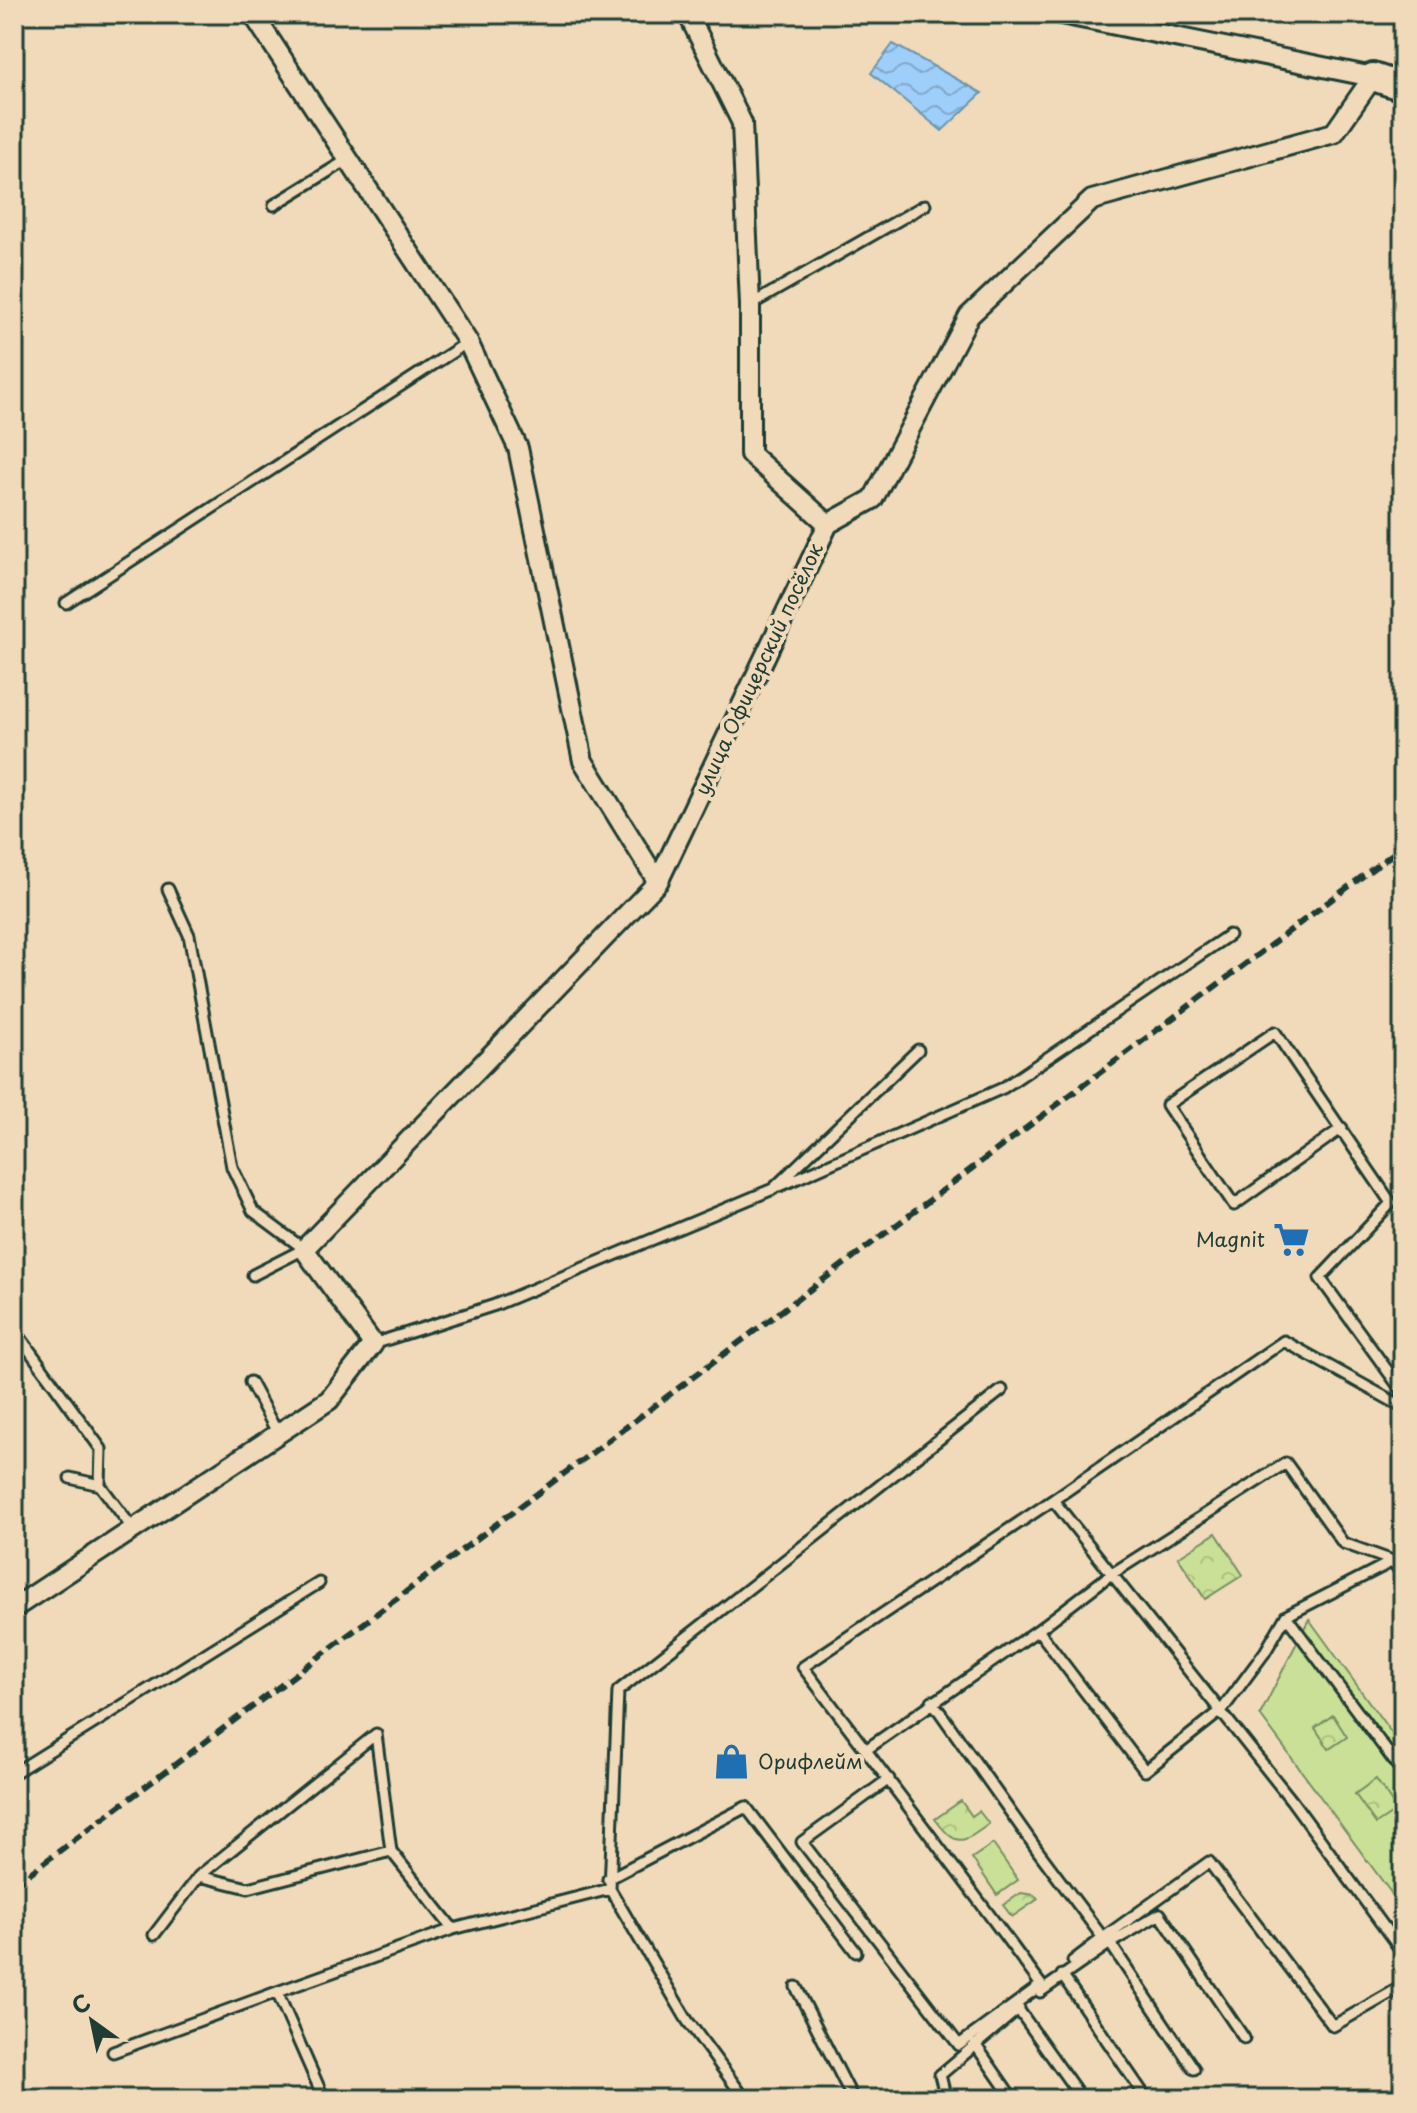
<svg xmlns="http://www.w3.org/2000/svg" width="1417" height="2113" viewBox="0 0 1417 2113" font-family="'Playpen Sans',sans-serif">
<defs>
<pattern id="park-crowns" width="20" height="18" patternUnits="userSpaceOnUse" patternTransform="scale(2)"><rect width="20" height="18" fill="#c9e096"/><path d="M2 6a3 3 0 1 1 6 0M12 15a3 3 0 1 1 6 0" fill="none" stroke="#acc182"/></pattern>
<pattern id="water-waves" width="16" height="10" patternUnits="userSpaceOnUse" patternTransform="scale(2)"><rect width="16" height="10" fill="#9ecefa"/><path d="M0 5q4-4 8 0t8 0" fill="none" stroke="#80a8cb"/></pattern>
</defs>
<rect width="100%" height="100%" fill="#f1dab9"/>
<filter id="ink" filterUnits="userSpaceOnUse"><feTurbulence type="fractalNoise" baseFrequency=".0125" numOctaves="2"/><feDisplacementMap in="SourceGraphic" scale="16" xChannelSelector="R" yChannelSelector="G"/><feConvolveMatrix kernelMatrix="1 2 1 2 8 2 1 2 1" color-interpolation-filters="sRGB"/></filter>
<g filter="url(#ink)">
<!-- green -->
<path fill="#c9e096" stroke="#748e65" stroke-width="2" d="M1309,1619L1403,1749V1909L1260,1715Z
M993,1844L1018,1880L997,1895L972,1858Z"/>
<!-- park -->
<path fill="url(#park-crowns)" stroke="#748e65" stroke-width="2" d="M1216,1533L1243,1575L1205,1599L1178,1557Z
M1333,1715L1347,1737L1329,1749L1315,1728Z
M1376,1779L1397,1810L1376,1824L1355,1794Z
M961,1801L972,1816L979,1811L989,1824C961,1844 957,1848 935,1819Z
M1021,1893L1034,1895L1038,1899L1012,1917L1003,1905Z"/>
<!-- water -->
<path fill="url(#water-waves)" stroke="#6b94ab" stroke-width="2" d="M893,44L982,93L942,131L871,73Z"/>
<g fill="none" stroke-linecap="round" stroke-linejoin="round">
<defs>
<path id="lane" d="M1130,30L1137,14
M274,205L347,160
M750,305L925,205
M66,603L468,342
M168,889L189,935L232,1167L253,1211L304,1249L253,1275
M1342,1128L1234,1205L1167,1105L1275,1032L1391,1203L1320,1278L1403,1392
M780,1186L1003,1088L1229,935
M14,1329L101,1449L100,1485L133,1529
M373,1344L495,1305L773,1189L918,1050
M250,1382L278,1434
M70,1478L100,1485
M1053,1500L1284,1341L1403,1407
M1286,1616L1393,1561L1403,1576
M1038,1630L1145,1771L1222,1710L1265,1652L1286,1616L1403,1773
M932,1701L1038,1851L1103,1938L1209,1862L1333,2026L1403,1986
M867,1749L1038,1630L1110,1575L1286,1463L1343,1543L1393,1561H1403
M14,1773L319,1583
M889,1779L802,1842L959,2045L1041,1985C963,1878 883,1773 803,1667L1053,1500L1292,1801L1403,1953
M391,1851L248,1888L199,1876L376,1734L391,1851L453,1929L610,1889
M608,1879L746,1807L856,1952
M154,1935L199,1876
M1110,1943L1160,1914L1244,2038
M1073,1961L1103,1938
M1062,1975L1147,2099
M796,1987L853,2099
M1040,1992L1110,1943L1194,2069
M1018,2009L1082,2099
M975,2044L1013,2099
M113,2052L277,1992
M324,2099L277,1992L453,1929
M745,2099L687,2020L610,1889L618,1691L1002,1390
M946,2099L940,2075L1019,2008"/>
<path id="street" d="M253,14L468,342L518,448L583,761L658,882
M688,14L742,123L750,305V454L828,524
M14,1608L329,1400L373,1344L304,1249L658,882L828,524L873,499L969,316L1092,200L1334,133L1373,77L1061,14"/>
<path id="secondary" d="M1373,77L1403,87"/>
</defs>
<!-- lane casing -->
<use href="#lane" stroke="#1f3d34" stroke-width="15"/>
<!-- street casing -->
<use href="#street" stroke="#1f3d34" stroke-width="24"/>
<!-- secondary casing -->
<use href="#secondary" stroke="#1f3d34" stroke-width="32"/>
<!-- lane -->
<use href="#lane" stroke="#f1dab9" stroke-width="9"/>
<!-- street -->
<use href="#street" stroke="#f1dab9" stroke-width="18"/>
<!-- secondary -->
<use href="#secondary" stroke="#f1dab9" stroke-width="26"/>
<!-- rail -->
<path stroke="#1f3d34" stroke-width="6" stroke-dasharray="12 6" stroke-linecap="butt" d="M14,1885L1403,846"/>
</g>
</g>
<!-- icons -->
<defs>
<symbol id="supermarket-bare" viewBox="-9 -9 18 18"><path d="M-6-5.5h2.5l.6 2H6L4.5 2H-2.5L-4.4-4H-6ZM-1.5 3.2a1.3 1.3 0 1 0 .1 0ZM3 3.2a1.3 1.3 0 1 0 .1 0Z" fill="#1f6fb2" stroke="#f1dab9" stroke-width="2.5" paint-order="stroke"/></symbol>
<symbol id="shop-bare" viewBox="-9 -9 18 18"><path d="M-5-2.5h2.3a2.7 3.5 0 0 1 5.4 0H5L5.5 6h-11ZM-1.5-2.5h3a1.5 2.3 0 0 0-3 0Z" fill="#1f6fb2" stroke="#f1dab9" stroke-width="2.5" paint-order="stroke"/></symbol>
</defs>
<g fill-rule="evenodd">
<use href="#supermarket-bare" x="1266" y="1214" width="51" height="51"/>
<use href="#shop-bare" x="706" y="1736" width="51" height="51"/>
</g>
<g text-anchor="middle" stroke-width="8" stroke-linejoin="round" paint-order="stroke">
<!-- street labels -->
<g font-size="20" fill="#1f3d34" stroke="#f1dab9">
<text transform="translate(759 669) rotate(-65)" y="7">улица Офицерский посёлок</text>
</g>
<!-- poi labels -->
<g font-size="20" fill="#1f3d34" stroke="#f1dab9" text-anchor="end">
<text x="1265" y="1247">Magnit</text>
<text x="758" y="1769" text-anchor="start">Орифлейм</text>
</g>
</g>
<!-- margin -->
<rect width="1417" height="2113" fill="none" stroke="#f1dab9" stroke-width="48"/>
<rect x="24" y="24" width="1369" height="2065" fill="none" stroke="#1f3d34" stroke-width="3" filter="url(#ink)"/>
<!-- north arrow -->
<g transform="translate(92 2021) rotate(327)" stroke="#f1dab9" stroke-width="6" paint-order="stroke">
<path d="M0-6L14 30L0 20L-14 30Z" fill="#1f3d34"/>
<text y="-12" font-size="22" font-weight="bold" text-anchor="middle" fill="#1f3d34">С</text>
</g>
</svg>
